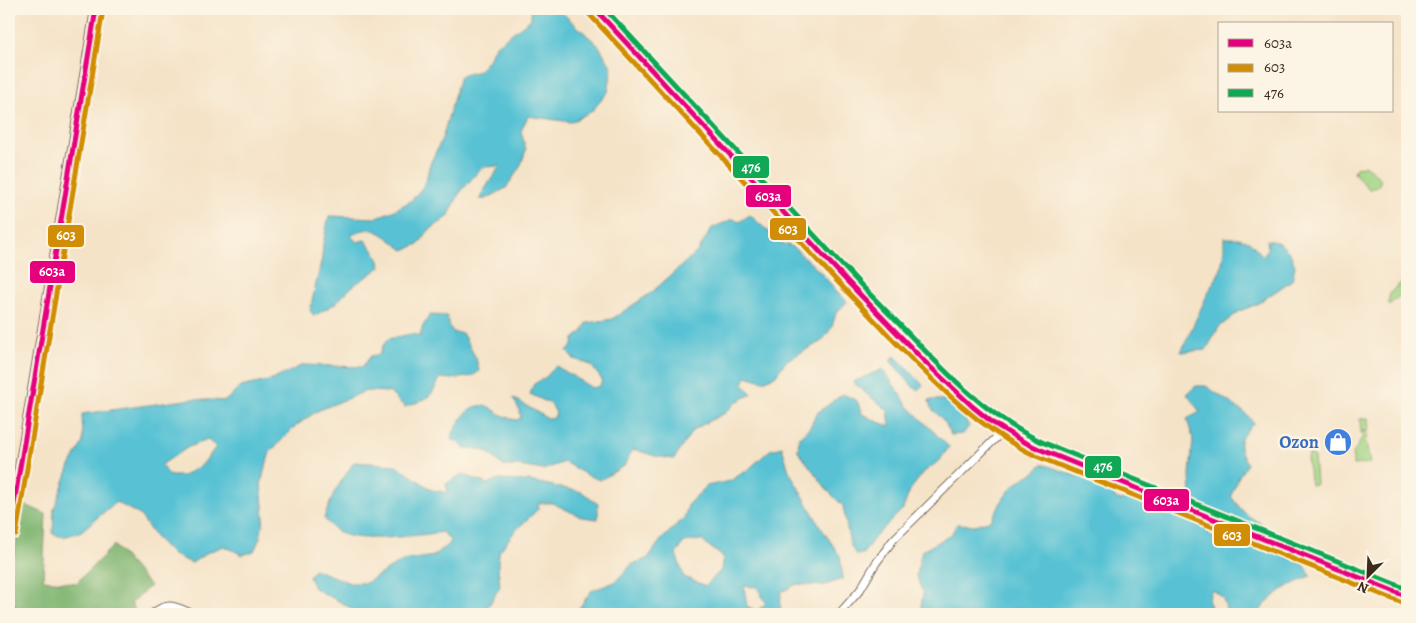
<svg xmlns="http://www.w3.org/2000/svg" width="1416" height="623" viewBox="0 0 1416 623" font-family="Alegreya,serif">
<rect width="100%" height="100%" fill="#fcf5e5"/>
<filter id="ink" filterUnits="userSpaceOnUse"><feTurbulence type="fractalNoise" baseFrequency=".02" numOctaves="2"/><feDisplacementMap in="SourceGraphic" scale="10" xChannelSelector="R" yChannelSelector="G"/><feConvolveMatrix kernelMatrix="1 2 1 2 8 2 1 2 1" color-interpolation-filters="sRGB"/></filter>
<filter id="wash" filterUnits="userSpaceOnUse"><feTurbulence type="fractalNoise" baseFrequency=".0096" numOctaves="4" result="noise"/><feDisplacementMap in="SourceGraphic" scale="20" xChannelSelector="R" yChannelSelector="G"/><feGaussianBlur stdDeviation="1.12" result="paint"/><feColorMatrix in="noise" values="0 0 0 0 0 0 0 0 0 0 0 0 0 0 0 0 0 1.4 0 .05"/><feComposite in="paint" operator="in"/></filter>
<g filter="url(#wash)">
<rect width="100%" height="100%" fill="#f5e3c8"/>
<!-- green -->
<path fill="#a1d585" stroke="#6e8052" d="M1364,165L1374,172L1381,180C1379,186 1375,189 1369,189L1354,173L1355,169L1358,166L1361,167Z
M1404,280L1407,284V289L1389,305L1388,303L1390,293Z
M1368,418L1369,430L1362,431L1367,432V438L1365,439L1370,463L1353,465V454L1363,436L1362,434H1361L1360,419Z
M1309,454H1311L1314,457L1316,484L1311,485L1307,458Z"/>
<!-- forest -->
<path fill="#80b672" stroke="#5e7048" d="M23,504L46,514L43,580L76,583L114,545L150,586L131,603L137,613L135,614H9V586Z"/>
<!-- water -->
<path fill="#58c2d4" stroke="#4a7679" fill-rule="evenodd" d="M531,9H558L599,46L612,68L608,92L592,111L571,122L528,116L521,131L526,150L520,167L506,188L486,199H480L483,192L500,166L482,167L469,182L459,194L448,217L428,231L419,244L404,250C385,237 373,220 351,236L357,242L365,240L377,255L381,267L354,285L336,303L314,316L310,310L322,258L323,244L329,216L375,218L395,210L412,200L425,184L430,164L442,139L460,76L479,71L488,60L495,46L531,19Z
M750,215L781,243L793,247L818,270L847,302L836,313L832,327L822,341L787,360L775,376L763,381L746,376L743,384L752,394L738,401L725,413L707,422L692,431L674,459L655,456L633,449L624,466L600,480L587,475L564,462L543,470L519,466H503C488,452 485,448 464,448L458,442L451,439C456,425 468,402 487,406C493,408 498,414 504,416C508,418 512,419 516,420L521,418L519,409L513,398L547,418L553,419L556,413L551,404L530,394L534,384L546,377L556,366L592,388L600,386L602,380L591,365L574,359L567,352L573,345L574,339L582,332L587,323L612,319L651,293L698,251L712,228L733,219L739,222Z
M1224,238H1238L1249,241L1263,256L1268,248L1267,240L1280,243L1290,253L1295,266L1292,280L1257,304L1240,311L1219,327L1206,350L1181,352L1208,293L1221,269L1224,251Z
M430,315L447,316L449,326L454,333H462L476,358L479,371L473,376L452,379L440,378C431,400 425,399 405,407L389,392L366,391L317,411L297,425L270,452L261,483L264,518L260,538L254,551L243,555L224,546L208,552L192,563L173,555L155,537L140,515L116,502L80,532L63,537L53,534L54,509L69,468L83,442L82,414L193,399L225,401L241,387L272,380L303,365L362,367L371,356L380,354L382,347L388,339L411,334L420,336L423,326ZM207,439L216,447L202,465L183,476H170L161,465L187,448Z
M895,356L923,385L918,390L913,387L890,360Z
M883,369L908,406L949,447L940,460L924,472L910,490L903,509L874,538L863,554L856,555L850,544L843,506L829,492L798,451L799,437L810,427L817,413L843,394L857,401L862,414L878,422L890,426L888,410L868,395L853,382Z
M1196,386H1206L1245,413L1254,423C1237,440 1236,443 1247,464L1239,476L1231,496C1239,508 1248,518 1261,523L1257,527L1198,504L1191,498L1190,475L1193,439L1187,419L1200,412L1187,394Z
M929,400H946L961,414L969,426L963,434L951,435L945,422L931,408Z
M782,447L789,471L820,526L840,556L843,579L822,586L797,584L781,592L780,614H575L591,591L615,582L631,565L648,558L661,540L684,518L689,503L707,486L730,481L749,469L770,450ZM701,540L723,557L721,570L706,586L684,577L676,554L684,542ZM744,586L757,587L766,603L757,611L747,606Z
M354,462L396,465L432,490L448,493L446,484L462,474L487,484L497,480L529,481L582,492L598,504V519L582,517L552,503H539L538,509L515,531L499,552L498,567L500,586L489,605L477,614H360L344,604L314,588L309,577L314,569L350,583H366L402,561L434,556L451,542L443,532C420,535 357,544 338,532C333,529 328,523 324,518L335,491Z
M1042,464L1114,489V497L1120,501L1128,499L1132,494L1210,526L1209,534L1214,538L1220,539L1227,531L1304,564L1311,576C1289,585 1272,593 1258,614H1226C1226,603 1223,595 1212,590L1208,600L1212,609L1216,614H920L923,593L916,575L922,551L951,535L957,524L975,525L991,520C998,508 1005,493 1017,483C1027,474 1033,477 1042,464Z"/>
</g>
<g filter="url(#ink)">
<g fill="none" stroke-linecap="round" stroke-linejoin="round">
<defs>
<path id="minor" d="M1403,595L1407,585
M9,613L14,614
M152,614C168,601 175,606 193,614
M839,614L860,590L876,563L893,540L997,437L1006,432"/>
<path id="secondary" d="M595,9L847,281L924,361L972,406L993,423L1022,441L1039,449L1407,597
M9,534L96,9"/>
</defs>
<!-- minor casing -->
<use href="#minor" stroke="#7c6b5a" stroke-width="9"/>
<!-- secondary casing -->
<use href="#secondary" stroke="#7c6b5a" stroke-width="12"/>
<!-- minor -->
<use href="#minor" stroke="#fff" stroke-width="7"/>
<!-- secondary -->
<use href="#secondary" stroke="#fff" stroke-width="10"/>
<defs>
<path id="bus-1" d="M595,9L847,281L924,361L972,406L993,423L1022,441L1039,449L1403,595
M9,534L96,9"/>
<path id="bus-2" d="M589,14C666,96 742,179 818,261C844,288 870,316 896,343C938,386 981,430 1036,456L1400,602
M16,535L103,10"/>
<path id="bus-3" d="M605,9C680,89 754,170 829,251C854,278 879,304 905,330C946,373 988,417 1042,442L1407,589"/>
</defs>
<!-- bus-1 casing -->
<use href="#bus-1" stroke="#fcf5e5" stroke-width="9"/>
<!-- bus-2 casing -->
<use href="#bus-2" stroke="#fcf5e5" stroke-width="9"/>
<!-- bus-3 casing -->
<use href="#bus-3" stroke="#fcf5e5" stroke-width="9"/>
<!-- bus-1 -->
<use href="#bus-1" stroke="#e5007d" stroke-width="5"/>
<!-- bus-2 -->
<use href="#bus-2" stroke="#d18d06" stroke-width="5"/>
<!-- bus-3 -->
<use href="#bus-3" stroke="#10a855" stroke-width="5"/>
</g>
</g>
<!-- icons -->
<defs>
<symbol id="shop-disc" viewBox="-11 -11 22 22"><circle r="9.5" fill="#3f7fe0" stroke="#fcf5e5"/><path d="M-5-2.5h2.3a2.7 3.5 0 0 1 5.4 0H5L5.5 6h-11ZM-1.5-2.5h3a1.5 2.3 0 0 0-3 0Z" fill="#fff"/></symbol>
</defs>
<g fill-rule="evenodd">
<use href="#shop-disc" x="1322" y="426" width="32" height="32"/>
</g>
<g text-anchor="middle" stroke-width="5" stroke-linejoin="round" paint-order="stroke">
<!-- shop labels -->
<g font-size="18" font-weight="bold" fill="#366cbe" stroke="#fcf5e5" text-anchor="end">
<text x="1319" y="448">Ozon</text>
</g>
</g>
<g stroke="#fcf5e5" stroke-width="2">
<rect x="732" y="155" width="38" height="24" rx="5" fill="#10a855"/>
<rect x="745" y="184" width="47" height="24" rx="5" fill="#e5007d"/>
<rect x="769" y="217" width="38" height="24" rx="5" fill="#d18d06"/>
<rect x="47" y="224" width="38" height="24" rx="5" fill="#d18d06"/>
<rect x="29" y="260" width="47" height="24" rx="5" fill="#e5007d"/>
<rect x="1084" y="455" width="38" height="24" rx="5" fill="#10a855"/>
<rect x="1143" y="488" width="47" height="24" rx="5" fill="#e5007d"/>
<rect x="1213" y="523" width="38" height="24" rx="5" fill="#d18d06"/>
</g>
<g font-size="14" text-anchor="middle" font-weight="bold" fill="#fff">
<text x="751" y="172">476</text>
<text x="768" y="201">603а</text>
<text x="788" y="234">603</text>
<text x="66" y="240">603</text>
<text x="52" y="276">603а</text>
<text x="1103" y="471">476</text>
<text x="1166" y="505">603а</text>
<text x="1232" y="540">603</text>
</g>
<!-- margin -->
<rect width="1416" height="623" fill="none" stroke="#fcf5e5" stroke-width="30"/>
<!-- legend -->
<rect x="1218" y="22" width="175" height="90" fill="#fcf5e5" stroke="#afa495"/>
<rect x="1228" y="39" width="25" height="8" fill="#e5007d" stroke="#afa495"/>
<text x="1264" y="48" font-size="15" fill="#3b2a1e">603а</text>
<rect x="1228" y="64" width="25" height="8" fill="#d18d06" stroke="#afa495"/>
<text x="1264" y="72" font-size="15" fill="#3b2a1e">603</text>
<rect x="1228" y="89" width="25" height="8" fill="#10a855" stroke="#afa495"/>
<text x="1264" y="98" font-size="15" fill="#3b2a1e">476</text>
<!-- north arrow -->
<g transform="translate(1368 576) rotate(204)" stroke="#fcf5e5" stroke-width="4" paint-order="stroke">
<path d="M0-4L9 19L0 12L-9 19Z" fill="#3b2a1e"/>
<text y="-8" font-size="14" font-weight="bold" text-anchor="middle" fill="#3b2a1e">N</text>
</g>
</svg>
